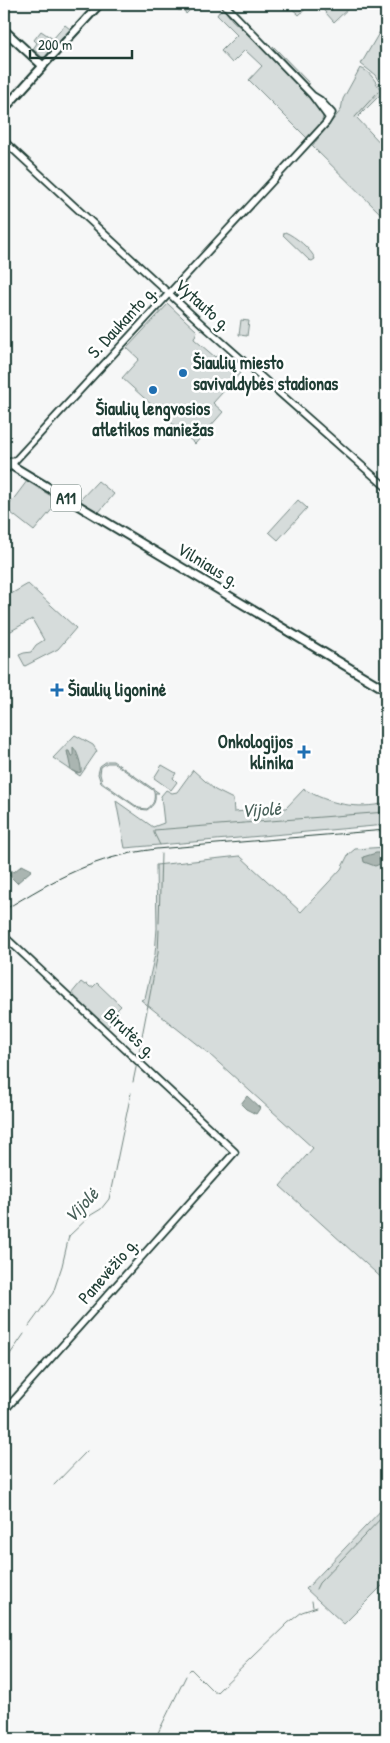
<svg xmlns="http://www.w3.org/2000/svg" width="390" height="1743" viewBox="0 0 390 1743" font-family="'Patrick Hand',sans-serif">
<rect width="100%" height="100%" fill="#f6f7f7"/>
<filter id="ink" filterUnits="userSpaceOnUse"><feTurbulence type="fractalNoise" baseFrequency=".02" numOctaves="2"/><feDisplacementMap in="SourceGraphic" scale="10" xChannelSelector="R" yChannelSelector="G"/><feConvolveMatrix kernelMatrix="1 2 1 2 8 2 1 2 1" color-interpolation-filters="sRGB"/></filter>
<g filter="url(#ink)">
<!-- green -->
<path fill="#d6dcdb" stroke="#7a8c88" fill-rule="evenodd" d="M172,4H196L186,14L184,10H178Z
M287,4H311L299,15Z
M318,4H353L334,22Z
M221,9H224L232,20L251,37L322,112C326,123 314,131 307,138L249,80L262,66L245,50L232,63L221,51L237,35L217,15Z
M386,21V88L384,90L375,75L361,64Z
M65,25L70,29L45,57H42L33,49L37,43L34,40L41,31L53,39Z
M273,46L310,84H307L273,48Z
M360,68C371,71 377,84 382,93L357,118L386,149V219L312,146L341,110L343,99Z
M285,232C295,236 312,250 315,259L312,261L309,260L283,235Z
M168,304L197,331L194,339L215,357L220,354L241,372L213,403L223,412L195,444L122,378L139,359L127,348Z
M241,320L249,321L247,336L239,335Z
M27,481L59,501L34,531L6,509Z
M98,481L114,494L99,512L79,501Z
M298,500L307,508L278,540L269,532Z
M28,584L76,628L58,649L25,666L19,655L24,653L31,652L36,645L44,640L32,619L4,635V598Z
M75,735L93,745L97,751L80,776L53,758Z
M107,761H113L159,793H155C156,802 154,805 147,810L139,809L101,783L98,774L100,766ZM107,763H114L154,791C155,800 154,804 147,809L139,808L102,782L100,774L101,767Z
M162,765L176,773L173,778L177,782L171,790L154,778Z
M193,770L215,790L233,799L234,812L286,808L304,789C329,804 357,810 386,803V825L125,848L116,801L153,827L164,823L161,796L166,790L172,793L177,792Z
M386,847V1282L280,1186L313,1148L209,1054L141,1000L145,998L155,954L157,928L156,865L240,856L301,912L341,869L348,855L355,849Z
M81,982L85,985L87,984L90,987H93L97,983L121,1006L117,1010L119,1012L112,1019L114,1020L107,1028L71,994Z
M386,1505V1582L344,1624L306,1589Z"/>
<!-- water -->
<path fill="#aab5b1" stroke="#72857f" d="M73,747C77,750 82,766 81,772L77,773L71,770L67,751H69L71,756H73Z
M376,853H385V856L379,859L380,864L375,866L364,862L363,857Z
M22,865L32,870L17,883L7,873L9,869L14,872Z
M247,1096L260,1108L256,1114L246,1109L241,1104Z"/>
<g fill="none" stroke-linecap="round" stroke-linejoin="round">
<!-- stream -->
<path stroke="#72857f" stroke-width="1" d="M385,84L386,83
M355,117L378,92
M160,845L154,833V830L386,812
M159,923L161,854
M138,1057L158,953L159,930
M133,1082L137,1063
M29,1326L53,1293L62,1266L69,1236L91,1215L101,1209L109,1199L131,1093
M4,1363L24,1334
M54,1485L87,1451
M316,1589L319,1583L386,1513
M312,1601L313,1607
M189,1671L191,1669L214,1692H217L288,1623L302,1612L317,1607
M155,1739L186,1676"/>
<defs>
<path id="secondary" d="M224,4L312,95L329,118
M4,141L204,326L386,487
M13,463L326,123L332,113L320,100L312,95
M4,471L8,468
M4,936L235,1152L4,1411"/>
<path id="primary" d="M43,66L100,4"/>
<path id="highway" d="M4,30L43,66L4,109
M7,464L12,462L14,467
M14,467L386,690"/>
</defs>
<!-- secondary casing -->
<use href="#secondary" stroke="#1f3d34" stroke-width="9"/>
<!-- primary casing -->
<use href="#primary" stroke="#1f3d34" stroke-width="10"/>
<!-- highway casing -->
<use href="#highway" stroke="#1f3d34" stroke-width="11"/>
<!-- secondary -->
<use href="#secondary" stroke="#fff" stroke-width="5.5"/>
<!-- primary -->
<use href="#primary" stroke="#fff" stroke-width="6"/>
<!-- highway -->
<use href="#highway" stroke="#fff" stroke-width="7"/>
<!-- rail -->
<path stroke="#1f3d34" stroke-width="1" d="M4,910C57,878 93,857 156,849L386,830"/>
</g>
</g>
<!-- markers -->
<g fill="#1f6fb2" stroke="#fff" stroke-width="2">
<circle cx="183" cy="373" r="5"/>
<circle cx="153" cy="390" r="5"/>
<path d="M54.5 682.5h5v5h5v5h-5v5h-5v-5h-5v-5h5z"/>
<path d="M301.5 744.5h5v5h5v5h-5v5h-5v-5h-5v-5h5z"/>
</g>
<g text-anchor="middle" stroke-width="5" stroke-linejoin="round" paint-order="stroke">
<!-- shield labels -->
<rect fill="#fff" stroke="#627771" stroke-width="1" x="51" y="484.5" width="30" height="27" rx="4"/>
<g font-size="16" font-weight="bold" fill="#1f3d34">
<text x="66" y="504">A11</text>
</g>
<!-- street labels -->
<g font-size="18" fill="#1f3d34" stroke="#fff">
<text transform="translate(203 305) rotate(42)" y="6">Vytauto g.</text>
<text transform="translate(122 322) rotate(-47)" y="6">S. Daukanto g.</text>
<text transform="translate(208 565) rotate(31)" y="6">Vilniaus g.</text>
<text transform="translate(130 1033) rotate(43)" y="6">Birutės g.</text>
<text transform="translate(108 1271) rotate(-49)" y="6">Panevėžio g.</text>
</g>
<!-- poi labels -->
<g font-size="18" font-weight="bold" fill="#1f3d34" stroke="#fff" text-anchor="start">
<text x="193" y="369">Šiaulių miesto<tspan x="193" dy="21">savivaldybės stadionas</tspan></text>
<text x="153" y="415" text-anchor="middle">Šiaulių lengvosios<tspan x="153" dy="21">atletikos maniežas</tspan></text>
<text x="68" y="696">Šiaulių ligoninė</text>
<text x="293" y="748" text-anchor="end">Onkologijos<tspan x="293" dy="21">klinika</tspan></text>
</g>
<!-- water labels -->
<g font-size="19" font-style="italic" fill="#49615a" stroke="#fff">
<text transform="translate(261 809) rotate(-4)" y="7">Vijolė</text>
<text transform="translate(81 1205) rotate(-47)" y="7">Vijolė</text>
</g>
</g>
<!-- margin -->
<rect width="390" height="1743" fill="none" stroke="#fff" stroke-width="20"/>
<rect x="10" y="10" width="370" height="1723" fill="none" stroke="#1f3d34" stroke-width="2" filter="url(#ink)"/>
<!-- scale -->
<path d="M30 50v8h102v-8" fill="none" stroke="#1f3d34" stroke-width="2.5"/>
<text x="38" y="50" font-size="15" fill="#1f3d34" stroke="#ffffff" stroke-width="4" paint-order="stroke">200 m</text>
</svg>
